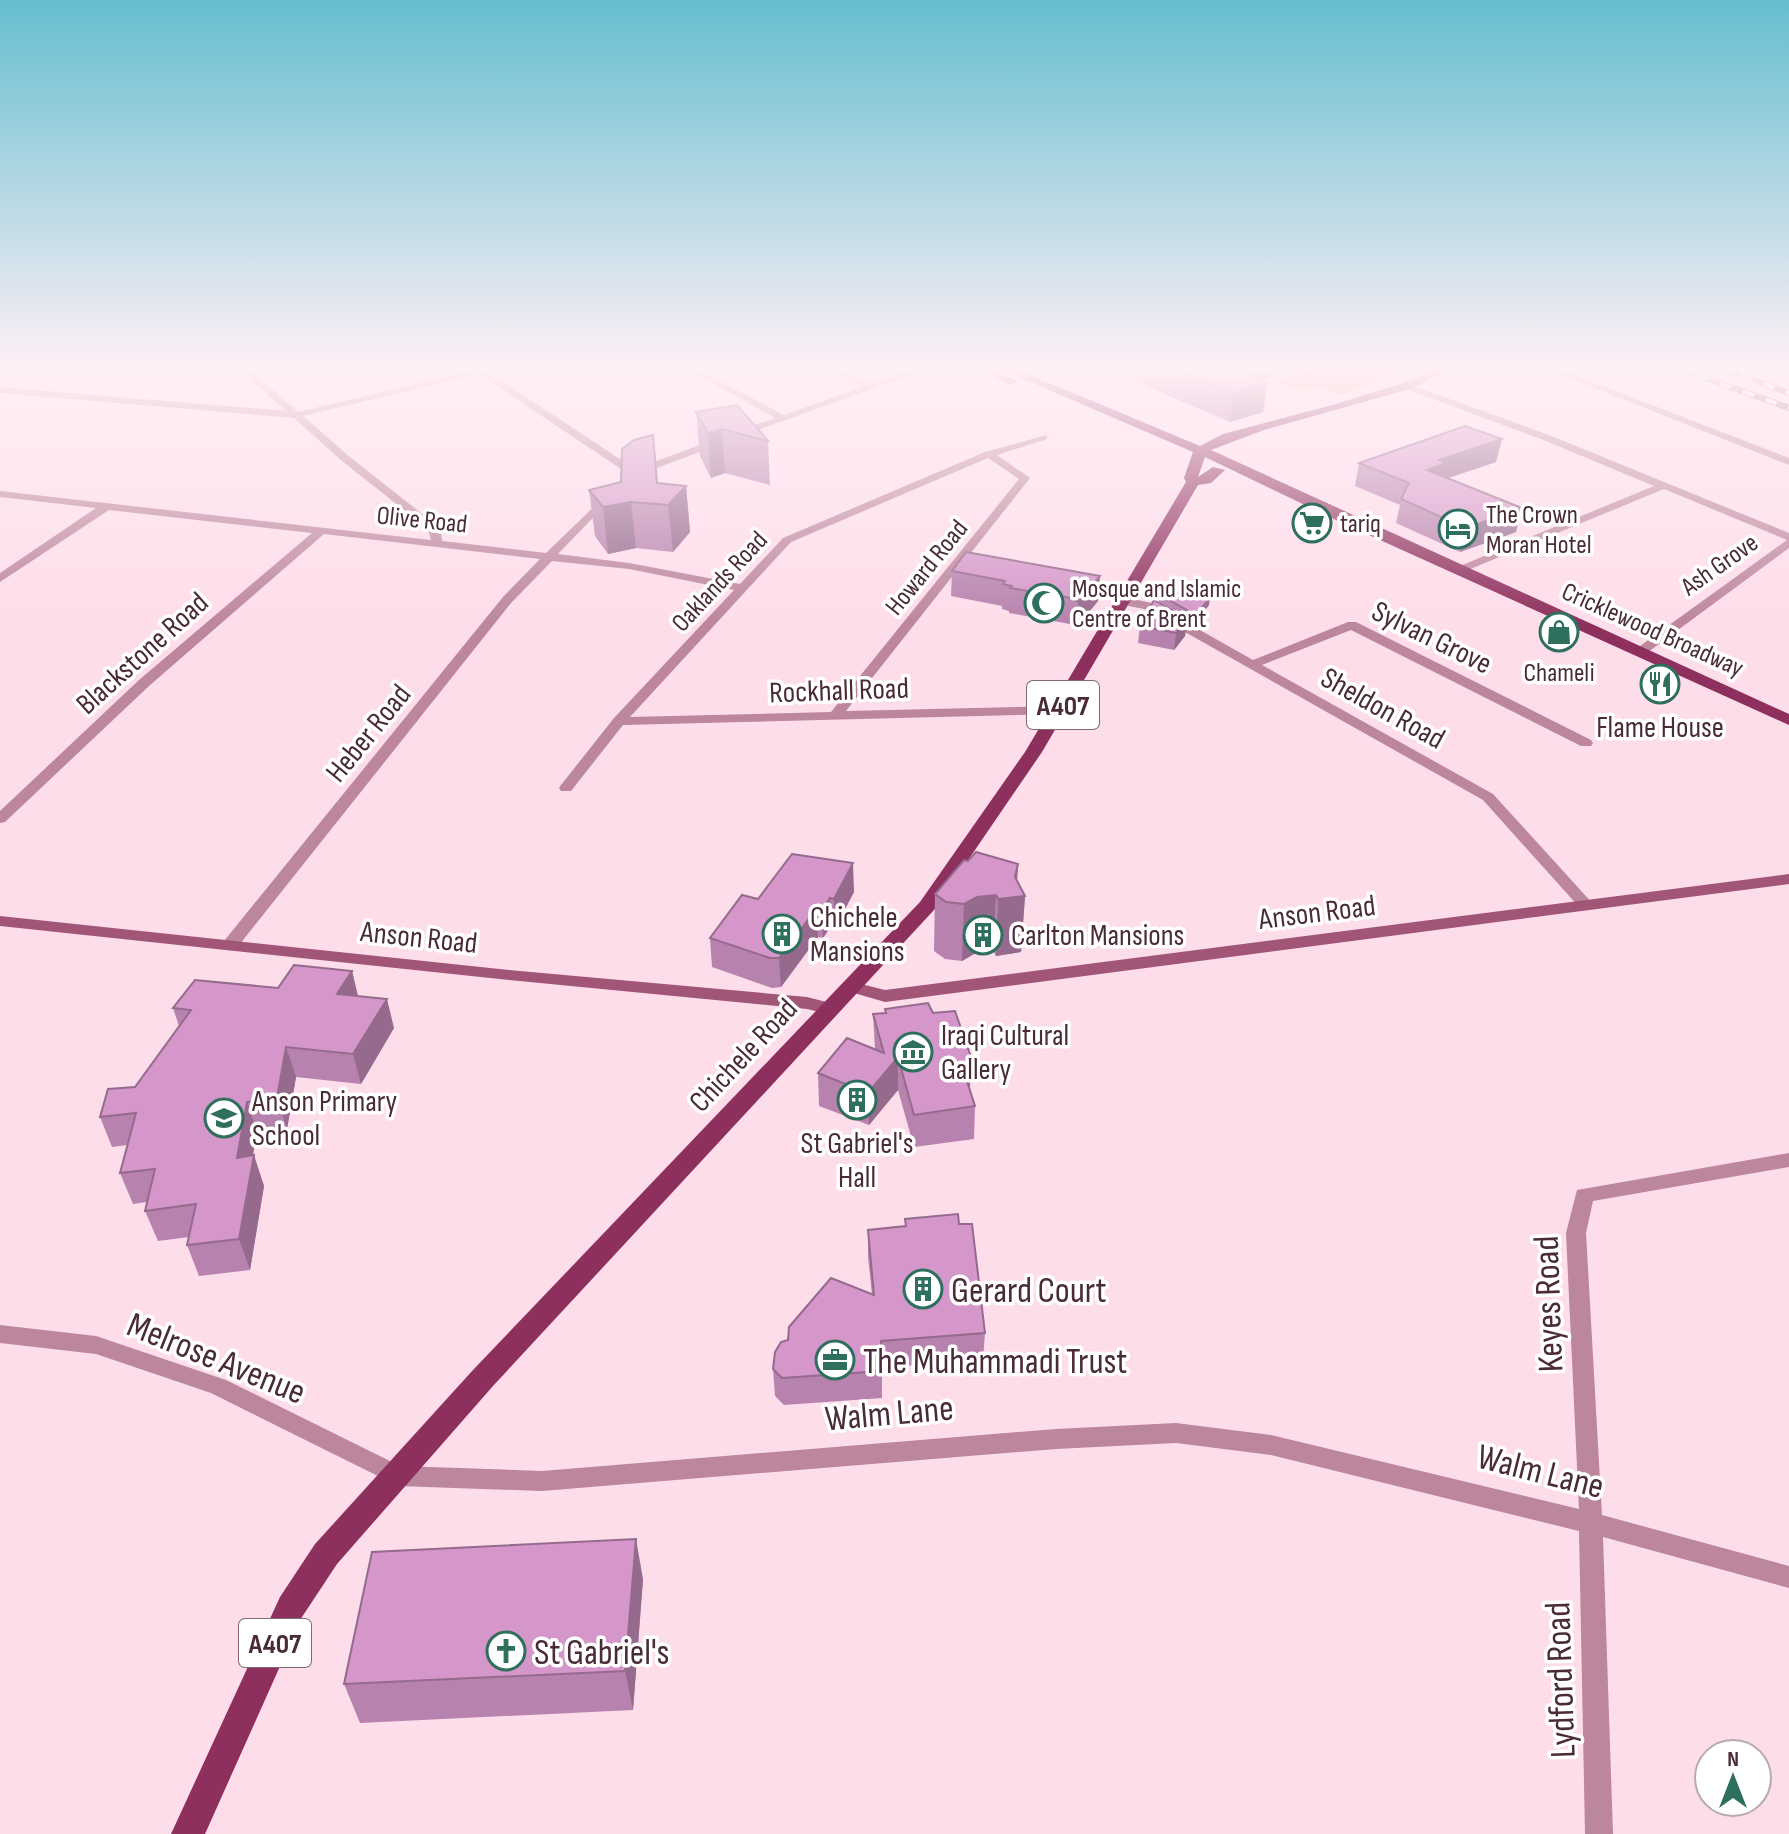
<svg xmlns="http://www.w3.org/2000/svg" width="1789" height="1834" viewBox="0 0 1789 1834" font-family="'Sofia Sans Condensed',sans-serif">
<rect width="100%" height="100%" fill="#feddea"/>
<!-- green -->
<path fill="#e7a57a" d="M1321,367H1419L1341,394L1315,387L1303,391L1277,381Z"/>
<g fill="none" stroke-linecap="round" stroke-linejoin="round">
<!-- street -->
<path fill="#bc869c" fill-rule="evenodd" d="M237,367H247L298,412L473,370L471,367H481L635,469L713,440H721V444L641,474L630,475L479,374L303,416L350,457L431,521L441,532L442,541L546,553L607,494L611,495V499L558,554L629,563L740,584L783,538L985,452L1047,435V439L997,455L1030,478L846,711L1060,706L1067,710L1060,714L623,725L571,791H561L559,788L561,785L614,718L734,590L629,569L552,561L511,603L236,949H224L222,945L224,941L503,597L540,559L324,534L149,686L5,822L0,823V811L139,680L312,533L109,510L0,582V573L96,508L0,497V491L431,540L429,533L423,525L342,461L294,418L0,393V387L286,411ZM988,458L1019,479L831,712L630,717L791,542Z
M683,367H694L784,415L862,387L824,367H835L870,384L921,367H934L738,437L733,434L734,432L775,418Z
M1541,367H1554L1789,458V465Z
M1403,384H1409L1549,435L1789,533V548L1644,655H1636V649L1787,540L1664,489L1463,572H1455V568L1654,486L1541,439L1403,388Z
M1123,597L1152,603L1253,660L1348,622H1356L1591,740L1593,743L1591,746H1581L1351,630L1262,665L1493,794L1594,905L1592,908H1580L1483,800L1144,609L1119,604V598Z
M1789,1153V1167L1593,1201L1586,1233L1602,1515L1789,1566V1588L1603,1537L1613,1834H1585L1579,1531L1271,1455L1176,1443L1056,1449L542,1491L398,1486L211,1393L96,1354L0,1343V1325L96,1336L226,1380L400,1466L542,1471L1056,1429L1176,1423L1271,1435L1579,1509L1566,1233L1577,1190Z"/>
<!-- secondary -->
<path fill="#a25677" fill-rule="evenodd" d="M1789,874V884L885,1002L847,991L845,987L853,982L885,990Z
M0,916L509,970L807,997L838,1005L841,1009L832,1015L807,1009L509,980L0,926Z"/>
<!-- primary -->
<path fill="#8d305d" fill-rule="evenodd" d="M972,367H987L1019,382L1009,384Z
M996,367H1011L1200,446L1223,434L1336,404L1402,383L1442,367H1457L1410,389L1264,430L1211,450L1789,714V725L1338,521L1205,457L1198,477L1213,467L1225,470L1211,483L1198,485L1042,752L934,910L493,1386L337,1564L302,1617L205,1834H171L280,1597L315,1544L473,1370L920,902L1025,752L1186,482L1184,478L1193,452Z"/>
<defs>
<path id="rail" d="M1675,367L1789,408
M1718,367L1789,393"/>
</defs>
<!-- rail casing -->
<use href="#rail" stroke="#735360" stroke-width="6"/>
<!-- rail -->
<use href="#rail" stroke="#fff" stroke-width="4" stroke-dasharray="12" stroke-linecap="butt"/>
</g>
<!-- wall -->
<path fill="#b782ad" d="M1136,367H1300L1259,380L1267,383L1263,412L1230,422L1134,381Z
M696,412L768,441L770,485L725,473L711,478L700,456Z
M1496,462L1448,478L1516,532L1460,552L1396,523L1400,505L1355,486L1359,463Z
M621,482L658,483L686,486L690,532L673,552L636,548L608,554L595,536L589,490Z
M952,571L1100,576L1098,601L1076,628L1070,624L1009,613V611L1002,609V606L951,596Z
M1200,591L1199,595L1209,605L1195,624L1187,620L1185,636L1174,650L1138,643L1140,626L1159,603L1160,595Z
M1018,864L1017,880L1025,896L1021,952L996,956L993,951L974,954L962,961L945,959L934,951L935,894Z
M854,892L835,928L831,926L823,938L818,937L781,987L772,988L712,967L710,938L758,899Z
M352,971L358,996L394,1028L361,1084L296,1077L287,1129L257,1132L253,1155L264,1186L250,1270L199,1276L187,1245L189,1237L158,1241L145,1211L147,1202L133,1204L120,1173L127,1145L112,1147L100,1117L135,1087L179,1026L173,1008L278,988Z
M885,1009L970,1090L975,1106L974,1139L914,1147L898,1090L869,1125L819,1106L818,1073L875,1049L873,1014L885,1013Z
M905,1219L959,1224L985,1333L983,1359L882,1368V1398L784,1405L775,1396L773,1369L788,1340L872,1294L868,1257V1230L905,1227Z
M643,1579L633,1710L360,1723L344,1684Z"/>
<!-- shaded-wall -->
<path fill="#956a8d" d="M1222,367H1300L1227,390Z
M1267,383L1263,412L1230,422L1234,393Z
M722,429L725,473L711,478L708,433Z
M1502,439L1496,462L1442,480L1427,470L1439,460Z
M686,486L690,532L673,552L668,505Z
M631,502L636,548L608,554L603,507Z
M1522,508L1516,532L1460,552L1466,528Z
M1100,576L1098,601L1076,628L1078,602Z
M1210,597L1209,605L1195,624L1196,615Z
M1187,619L1185,636L1174,650L1176,633Z
M853,863L854,892L835,928L834,899Z
M1018,864L1016,897L1025,896L1021,952L996,956L998,899L1015,877Z
M996,895L993,951L974,954L962,961L964,904L977,897Z
M830,898L831,926L823,938L822,909Z
M817,908L818,937L781,987L779,958Z
M352,971L359,1001L337,994Z
M387,999L394,1028L361,1084L353,1054Z
M286,1047L296,1077L287,1129L277,1098Z
M898,1057V1090L869,1125L868,1093Z
M971,1057L970,1089L965,1075Z
M247,1102L257,1132L247,1188L237,1158Z
M254,1155L264,1186L250,1270L239,1239Z
M636,1539L643,1579L633,1710L625,1671Z"/>
<!-- building -->
<path fill="#d597c9" stroke="#956a8d" stroke-width="2" d="M1170,367H1226L1267,383L1234,393Z
M737,405L768,441L722,429L708,433L696,412Z
M1465,426L1502,439L1439,460L1446,463L1427,470L1522,508L1466,528L1401,499L1409,483L1359,463Z
M653,435L657,483L686,486L668,505L631,502L603,507L589,490L621,482L622,449L634,440Z
M966,552L1100,576L1078,602L1071,598L1010,588L1012,586L1003,584L1005,581L952,571Z
M1165,586L1200,591L1198,595L1210,597L1196,615L1160,595Z
M1154,600L1187,619L1176,633L1140,626Z
M976,852L1018,864L1015,877L1025,896L998,899L996,895L977,897L964,904L946,902L935,894L964,860L968,861Z
M792,854L853,863L834,899L830,898L822,909L817,908L779,958H770L710,938L742,895L758,899Z
M294,965L352,971L337,994L387,999L353,1054L286,1047L277,1098L247,1102L237,1158L254,1155L239,1239L187,1245L196,1204L145,1211L155,1169L120,1173L136,1113L100,1117L108,1089L135,1087L191,1010L173,1008L195,980L278,988Z
M928,1003L933,1013L955,1011L971,1057L965,1075L975,1106L914,1115L898,1057L868,1093L818,1073L847,1038L884,1053L873,1014L886,1013L885,1009Z
M958,1214L959,1224H972L985,1333L881,1341L882,1371L782,1378L773,1369L775,1352L781,1342L788,1340L789,1327L831,1278L874,1295L868,1230L906,1226L905,1219Z
M636,1539L625,1671L344,1684L372,1552Z"/>
<!-- sky -->
<linearGradient id="sky" x2="0" y2="1"><stop stop-color="#65bed0"/><stop offset="0.59" stop-color="#fff0f6"/><stop offset="1" stop-color="#fff0f6" stop-opacity="0"/></linearGradient>
<rect width="1789" height="624" fill="url(#sky)"/>
<!-- icons -->
<defs>
<symbol id="supermarket-ring" viewBox="-11 -11 22 22"><circle r="9.5" fill="#fff" stroke="#2e6f5e" stroke-width="1.5"/><path d="M-6-5.5h2.5l.6 2H6L4.5 2H-2.5L-4.4-4H-6ZM-1.5 3.2a1.3 1.3 0 1 0 .1 0ZM3 3.2a1.3 1.3 0 1 0 .1 0Z" fill="#2e6f5e"/></symbol>
<symbol id="hotel-ring" viewBox="-11 -11 22 22"><circle r="9.5" fill="#fff" stroke="#2e6f5e" stroke-width="1.5"/><path d="M-6-4.5h1.5V1H6V5H4.5V3h-9V5H-6ZM-4 0a1.8 1.8 0 1 1 3.6 0ZM.5 0V-2.5h3Q6-2.5 6 0Z" fill="#2e6f5e"/></symbol>
<symbol id="mosque-ring" viewBox="-11 -11 22 22"><circle r="9.5" fill="#fff" stroke="#2e6f5e" stroke-width="1.5"/><path d="M3.5-4.9A6 6 0 1 0 3.5 4.9A5 5 0 1 1 3.5-4.9Z" fill="#2e6f5e"/></symbol>
<symbol id="shop-ring" viewBox="-11 -11 22 22"><circle r="9.5" fill="#fff" stroke="#2e6f5e" stroke-width="1.5"/><path d="M-5-2.5h2.3a2.7 3.5 0 0 1 5.4 0H5L5.5 6h-11ZM-1.5-2.5h3a1.5 2.3 0 0 0-3 0Z" fill="#2e6f5e"/></symbol>
<symbol id="restaurant-ring" viewBox="-11 -11 22 22"><circle r="9.5" fill="#fff" stroke="#2e6f5e" stroke-width="1.5"/><path d="M-5-6h1v4h1v-4h1v4h1v-4h1v5L-1.5 .5V6h-2V.5L-5-1ZM5-6V6H3V1.5H1.5Q1.5-4 5-6Z" fill="#2e6f5e"/></symbol>
<symbol id="building-ring" viewBox="-11 -11 22 22"><circle r="9.5" fill="#fff" stroke="#2e6f5e" stroke-width="1.5"/><path d="M-4-6H4V6H1V3H-1V6H-4ZM-2.5-4.3h1.7v1.8h-1.7ZM.8-4.3h1.7v1.8H.8ZM-2.5-1h1.7V.8h-1.7ZM.8-1h1.7V.8H.8Z" fill="#2e6f5e"/></symbol>
<symbol id="museum-ring" viewBox="-11 -11 22 22"><circle r="9.5" fill="#fff" stroke="#2e6f5e" stroke-width="1.5"/><path d="M0-6L6-3V-2H-6V-3ZM-5-1h2V3h-2ZM-1-1h2V3h-2ZM3-1h2V3H3ZM-6 4H6V6H-6Z" fill="#2e6f5e"/></symbol>
<symbol id="school-ring" viewBox="-11 -11 22 22"><circle r="9.5" fill="#fff" stroke="#2e6f5e" stroke-width="1.5"/><path d="M0-5L7-2L0 1L-7-2ZM-4 1L0 2.5L4 1V4Q0 6-4 4Z" fill="#2e6f5e"/></symbol>
<symbol id="office-ring" viewBox="-11 -11 22 22"><circle r="9.5" fill="#fff" stroke="#2e6f5e" stroke-width="1.5"/><path d="M-6-3h4V-5.5h4V-3h4V5H-6ZM-1-4.5V-3h2v-1.5ZM-6 0V1H6V0Z" fill="#2e6f5e"/></symbol>
<symbol id="church-ring" viewBox="-11 -11 22 22"><circle r="9.5" fill="#fff" stroke="#2e6f5e" stroke-width="1.5"/><path d="M-1.2-6h2.4v3.5h3.3v2.4h-3.3V6h-2.4V-.1h-3.3v-2.4h3.3Z" fill="#2e6f5e"/></symbol>
</defs>
<g fill-rule="evenodd">
<use href="#supermarket-ring" x="1290" y="501" width="44" height="44"/>
<use href="#hotel-ring" x="1436" y="507" width="44" height="44"/>
<use href="#mosque-ring" x="1022" y="581" width="44" height="44"/>
<use href="#shop-ring" x="1537" y="610" width="44" height="44"/>
<use href="#restaurant-ring" x="1638" y="662" width="44" height="44"/>
<use href="#building-ring" x="760" y="912" width="44" height="44"/>
<use href="#building-ring" x="961" y="913" width="44" height="44"/>
<use href="#museum-ring" x="891" y="1030" width="44" height="44"/>
<use href="#building-ring" x="835" y="1078" width="44" height="44"/>
<use href="#school-ring" x="202" y="1096" width="44" height="44"/>
<use href="#building-ring" x="901" y="1267" width="44" height="44"/>
<use href="#office-ring" x="813" y="1338" width="44" height="44"/>
<use href="#church-ring" x="484" y="1629" width="44" height="44"/>
</g>
<g text-anchor="middle" stroke-width="7" stroke-linejoin="round" paint-order="stroke">
<!-- far-poi labels -->
<g font-size="26" fill="#4a2b38" stroke="#fff" text-anchor="start">
<text x="1486" y="523">The Crown<tspan x="1486" dy="30">Moran Hotel</tspan></text>
<text x="1340" y="532">tariq</text>
<text x="1072" y="597">Mosque and Islamic<tspan x="1072" dy="30">Centre of Brent</tspan></text>
<text x="1559" y="681" text-anchor="middle">Chameli</text>
</g>
<!-- far-street labels -->
<g font-size="26" fill="#4a2b38" stroke="#fff">
<text transform="translate(422 519) rotate(6)" y="9">Olive Road</text>
<text transform="translate(1719 564) rotate(-35)" y="9">Ash Grove</text>
<text transform="translate(926 567) rotate(-51)" y="9">Howard Road</text>
<text transform="translate(719 581) rotate(-47)" y="9">Oaklands Road</text>
<text transform="translate(1653 629) rotate(24)" y="9">Cricklewood Broadway</text>
</g>
<!-- shield labels -->
<g fill="#fff" stroke="#806b74" stroke-width="2">
<rect x="1027" y="681" width="72" height="48" rx="6"/>
<rect x="239" y="1619" width="72" height="48" rx="6"/>
</g>
<g font-size="28" font-weight="bold" fill="#4a2b38">
<text x="1063" y="715">A407</text>
<text x="275" y="1653">A407</text>
</g>
<!-- street labels -->
<g font-size="30" fill="#4a2b38" stroke="#fff">
<text transform="translate(1432 637) rotate(26)" y="10">Sylvan Grove</text>
<text transform="translate(142 653) rotate(-42)" y="10">Blackstone Road</text>
<text transform="translate(839 690) rotate(-2)" y="10">Rockhall Road</text>
<text transform="translate(1383 708) rotate(29)" y="10">Sheldon Road</text>
<text transform="translate(368 733) rotate(-51)" y="10">Heber Road</text>
<text transform="translate(1317 912) rotate(-7)" y="10">Anson Road</text>
<text transform="translate(419 937) rotate(6)" y="10">Anson Road</text>
<text transform="translate(743 1055) rotate(-47)" y="10">Chichele Road</text>
</g>
<!-- poi labels -->
<g font-size="30" fill="#4a2b38" stroke="#fff" text-anchor="start">
<text x="1660" y="737" text-anchor="middle">Flame House</text>
<text x="810" y="927">Chichele<tspan x="810" dy="34">Mansions</tspan></text>
<text x="1011" y="945">Carlton Mansions</text>
<text x="941" y="1045">Iraqi Cultural<tspan x="941" dy="34">Gallery</tspan></text>
<text x="252" y="1111">Anson Primary<tspan x="252" dy="34">School</tspan></text>
<text x="857" y="1153" text-anchor="middle">St Gabriel's<tspan x="857" dy="34">Hall</tspan></text>
</g>
<!-- near-poi labels -->
<g font-size="36" fill="#4a2b38" stroke="#fff" text-anchor="start">
<text x="951" y="1302">Gerard Court</text>
<text x="863" y="1373">The Muhammadi Trust</text>
<text x="534" y="1664">St Gabriel's</text>
</g>
<!-- near-street labels -->
<g font-size="36" fill="#4a2b38" stroke="#fff">
<text transform="translate(1547 1304) rotate(-92)" y="13">Keyes Road</text>
<text transform="translate(217 1357) rotate(22)" y="13">Melrose Avenue</text>
<text transform="translate(889 1412) rotate(-5)" y="13">Walm Lane</text>
<text transform="translate(1541 1470) rotate(14)" y="13">Walm Lane</text>
<text transform="translate(1559 1680) rotate(-92)" y="13">Lydford Road</text>
</g>
</g>
<!-- north arrow -->
<g transform="translate(1733 1778)"><circle r="38" fill="#ffffff" stroke="#b7aaaf" stroke-width="2"/>
<path d="M0-6L14 30L0 20L-14 30Z" fill="#2e6f5e"/>
<text y="-12" font-size="22" font-weight="bold" text-anchor="middle" fill="#4a2b38">N</text>
</g>
</svg>
